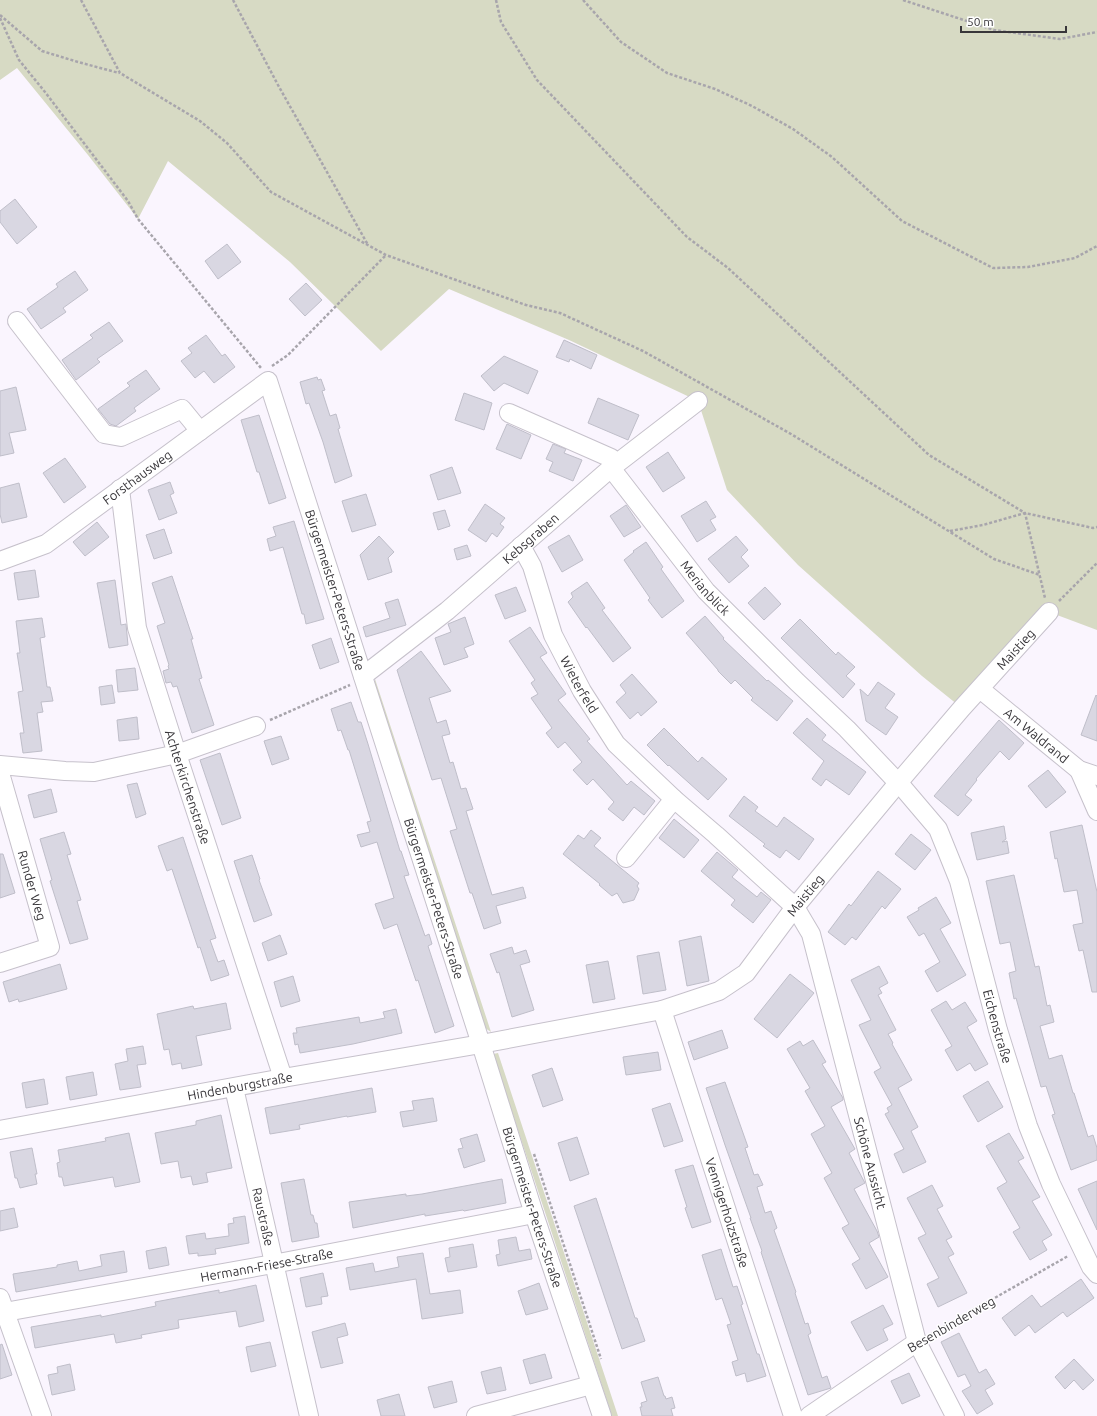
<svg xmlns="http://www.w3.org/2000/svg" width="1097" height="1416" viewBox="0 0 1097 1416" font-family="Ubuntu,sans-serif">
<rect width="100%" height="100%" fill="#faf5fe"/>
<!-- green -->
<path fill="#d7dac4" d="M0,0H1097V630L1049,612L958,705L922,676L798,565L727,490L698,401L569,340L449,289L381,351L290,262L168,161L138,219L88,155L17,68L0,80Z
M375,679L491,1032L485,1028L373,687Z
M498,1053L618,1416H612L493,1054Z"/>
<!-- building -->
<path fill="#d9d7e2" stroke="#bfbec9" d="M15,199L37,227L17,244L0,222V211Z
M227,244L241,262L218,279L205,261Z
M75,271L88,290L63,308L66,312L41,329L27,309L58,287L56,284Z
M306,283L322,300L305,316L289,299Z
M109,322L123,341L97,359L100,362L76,380L62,360L93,338L90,335Z
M206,335L222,356L225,354L235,367L214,383L204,371L195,378L181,361L192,353L188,348Z
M564,340L597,355L591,369L570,359L569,362L556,357Z
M504,356L538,371L528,394L504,383L494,391L481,376Z
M146,370L160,389L134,408L136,411L116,426L110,424L98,409L130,386L127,383Z
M317,377L318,380L321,379L325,390L322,391L330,416L336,414L340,428L338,429L352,476L335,483L323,442L309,403L306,404L300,382Z
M16,387L26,430L9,433L14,453L0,456V391Z
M464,393L492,403L484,430L455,420Z
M598,398L639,415L628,440L588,423Z
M259,415L286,498L269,504L259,472H257L241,420Z
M507,424L531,435L521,459L496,449Z
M553,444L566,449L564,453L582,460L573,481L549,471L553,462L546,459Z
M668,452L685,478L663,492L646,467Z
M65,458L86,487L64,503L43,473Z
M452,467L461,493L438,500L430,475Z
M170,482L174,493L170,495L177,513L159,520L148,490Z
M19,483L27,517L2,523L0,514V488Z
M366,494L376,525L352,532L342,501Z
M706,501L716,517L710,520L716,530L697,542L681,516Z
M485,504L505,518L500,524L504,527L497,537L492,533L486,542L468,530Z
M626,505L641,527L624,537L610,516Z
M445,510L450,526L438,530L433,513Z
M294,521L324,619L306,624L304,614H302L283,547L270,551L267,539L276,536L273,527Z
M97,522L109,537L85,556L73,542Z
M164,529L172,553L154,559L146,535Z
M569,535L583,560L562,572L548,547Z
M379,536L394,552L388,558L392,572L368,580L360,555Z
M736,536L748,550L741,557L749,566L729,583L708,559Z
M646,542L663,567L661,569L684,601L662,618L648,600L650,598L624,560L634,552L633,551Z
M467,545L471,556L457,560L454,549Z
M35,570L39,597L18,600L14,573Z
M172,576L193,639H191L202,678L199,679L214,725L192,733L177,686L173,687L171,682L166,683L163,671L169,669L168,666L169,665L157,626L165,623L152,583Z
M115,580L121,625L126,624L128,645L109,648L97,583Z
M587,582L605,608L602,610L631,648L613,662L587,627L586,628L568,602L573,597L571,593Z
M516,587L526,611L505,619L495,595Z
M765,587L781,604L764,620L748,603Z
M398,599L406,625L366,637L363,627L390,618L385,603Z
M705,616L724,638L723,639L767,681L768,680L793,701L777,721L751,700L753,698L735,680L731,684L718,671V670L686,633Z
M465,617L474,644L464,648L468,657L444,665L435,638L451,632L448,624Z
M42,618L45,637L40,638L47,687H50L53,701L41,702L43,712L37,713L42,751L23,753L20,733H24L18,692L23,691L17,653H20L16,621Z
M800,619L836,655L838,652L855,667L846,676L855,684L843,698L781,638Z
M530,627L547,653L540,657L566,694L558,700L590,739L587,741L627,785L631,781L655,801L644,815L634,807L623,821L608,809L614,802L593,779L587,785L573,770L582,762L565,742L558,748L546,733L552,728L531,698L538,694L531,683L535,680L509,641Z
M331,638L339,662L320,669L312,645Z
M421,651L451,691L429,698L437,723L446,720L450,734L442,736L450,763L453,762L461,789L466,788L473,809L466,811L492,895L523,887L526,898L496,906L501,923L484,929L472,893H470L450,831L457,829L441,778L432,780L397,670Z
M135,668L138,690L118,692L116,670Z
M632,674L657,702L641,716L638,712L630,719L616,702L626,693L620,685Z
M878,682L895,694L885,708L898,717L886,735L866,721L860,689L868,696Z
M112,685L115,703L101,705L99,687Z
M1096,695L1097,696V741L1081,735Z
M351,702L358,722H361L368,744L400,851H401L409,875L404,876L425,936L429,934L432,944L428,946L454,1026L435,1033L418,980L416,981L397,924L384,929L375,904L394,898L377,842L361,847L357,835L370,832L367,822L371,821L349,750H348L341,730L338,731L331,709Z
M137,717L139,739L119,741L117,720Z
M807,718L826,735L822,740L866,772L849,795L826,779L821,786L812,779L824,761L793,733Z
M999,720L1024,743L1009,760L1000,751L976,779L977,780L965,795L972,800L958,816L934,796Z
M664,728L698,762L702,757L727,779L708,800L669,765L668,766L647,745Z
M281,736L289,759L272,765L264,741Z
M220,753L241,818L222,825L200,760Z
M1048,770L1066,792L1046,808L1028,786Z
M137,783L146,814L136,818L127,785Z
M51,789L57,812L34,818L28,795Z
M744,796L758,807L755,811L777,827L784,817L814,839L799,860L786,850L780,858L763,846L765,844L729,816Z
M674,819L699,840L684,858L659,838Z
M1082,825L1097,892V992H1092L1083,950L1079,951L1073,925L1083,923L1077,890L1064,892L1057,858L1055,859L1050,832Z
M1004,826L1006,839L1002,842L1007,841L1009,853L977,860L971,833Z
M591,830L601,838L594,846L639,883L637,886L639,889L634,900L623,903L617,893L612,896L599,885L600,884L563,854L578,835L584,839Z
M64,832L71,854L67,855L81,900L77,901L88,939L70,944L50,881L52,880L40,839Z
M911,834L931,850L915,870L895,854Z
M183,837L216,938L210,940L218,962L224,960L229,975L211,981L200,947L198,948L172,869L167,871L158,846Z
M717,852L738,870L732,877L757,897L761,892L771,900L753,923L731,905L735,900L701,871Z
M0,854H3L15,893L0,898Z
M252,855L260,879L259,880L272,915L254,922L234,861Z
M878,871L901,889L885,909L882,906L856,940L852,937L845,945L828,932L849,904L851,906Z
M1014,875L1035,967L1039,966L1047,1006L1050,1005L1054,1022L1040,1026L1049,1059L1062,1055L1073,1093H1074L1088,1137L1093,1135L1097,1148V1160L1071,1170L1052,1115L1055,1114L1046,1086L1041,1087L1016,998L1014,999L1009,973L1016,971L1010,942L1000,944L986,881Z
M936,897L951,923L940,929L966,975L937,992L925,971L940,962L924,933L919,936L907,917L919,910L918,908Z
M280,935L287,954L268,961L262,943Z
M701,936L709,981L687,986L679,941Z
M512,947L514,954L526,950L530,962L520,965L534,1010L512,1017L499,972L497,973L490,954Z
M659,952L666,990L643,994L637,956Z
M608,961L615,999L593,1003L586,965Z
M60,964L67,989L19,1002L18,999L9,1002L3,982Z
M879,966L888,983L879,988L882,993L878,995L896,1030L888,1034L893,1043L892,1044L912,1080L898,1088L918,1127L911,1131L926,1162L903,1173L894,1154L904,1149L885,1114L889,1112L887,1108L892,1105L874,1072L881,1068L859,1025L871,1020L851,980Z
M790,974L814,993L777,1038L754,1019Z
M293,976L300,1001L281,1007L274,982Z
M946,1001L952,1010L965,1002L977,1021L967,1027L988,1064L975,1071L970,1063L957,1071L945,1050L952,1046L931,1010Z
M226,1003L231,1029L196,1036L202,1065L182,1069L181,1063L172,1065L169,1049L164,1050L157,1014L193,1006L194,1009Z
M396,1009L402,1033L353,1044L300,1053L298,1044L295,1045L293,1033H297L296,1028L359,1017L360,1023L385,1018L383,1012Z
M722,1030L728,1048L694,1060L688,1042Z
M813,1040L826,1062L822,1064L843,1098V1100L831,1107L855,1149L849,1153L865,1183L854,1189L877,1231L879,1237L869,1243L888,1277L866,1289L852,1264L860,1259L842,1228L849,1224L824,1178L832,1173L811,1134L825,1126L805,1091L810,1088L787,1049L800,1041L803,1046Z
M143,1046L146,1064L137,1065L141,1087L120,1090L115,1064L128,1061L126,1049Z
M658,1052L661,1070L626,1075L623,1057Z
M552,1068L563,1100L543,1107L532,1075Z
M93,1072L97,1095L70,1100L66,1077Z
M44,1079L48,1104L26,1108L22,1083Z
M988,1081L1003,1107L978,1122L963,1096Z
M725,1082L748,1147L745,1148L754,1175L758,1174L763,1185L757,1187L765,1213L771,1211L777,1228L774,1230L796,1292L795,1293L805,1324L808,1323L811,1333L808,1335L822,1378L827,1376L831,1388L808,1395L761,1252L762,1251L750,1218H751L725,1145L706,1088Z
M372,1088L376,1112L347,1117V1116L299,1125L300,1129L270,1134L265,1108Z
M433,1098L437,1121L403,1127L400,1112L414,1110L412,1101Z
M670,1103L683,1141L664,1147L652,1109Z
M221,1115L232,1168L206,1173L208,1182L193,1185L191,1176L181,1178L178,1161L161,1164L155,1133L196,1125V1121Z
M129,1133L140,1182L115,1187L113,1177L64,1186L62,1177H59L57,1163L60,1162L58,1150L106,1141L105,1138Z
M1009,1133L1024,1158L1018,1161L1040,1197L1032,1201L1052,1235L1042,1241L1047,1250L1030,1260L1013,1232L1020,1228L997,1188L1007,1182L986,1146Z
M477,1134L485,1161L464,1168L458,1149L463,1148L460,1139Z
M577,1137L589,1174L570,1181L558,1143Z
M32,1148L37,1174H35L37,1184L20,1188L17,1178H15L10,1152Z
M693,1165L711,1222L692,1228L685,1208L687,1207L675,1170Z
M304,1179L311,1215H313L315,1223H317L319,1237L292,1242L281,1183Z
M502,1179L506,1203L464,1211L463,1210L425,1216V1214L353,1228L349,1202L406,1194V1196L422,1194Z
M1097,1181V1230L1078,1189Z
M932,1185L943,1206L937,1209L952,1237L946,1240L954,1254L948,1257L967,1293L938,1307L927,1284L939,1278L918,1238L926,1234L907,1198Z
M596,1198L635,1318H637L645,1341L622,1349L574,1206Z
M14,1208L18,1227L0,1231V1211Z
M245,1216L249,1243L215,1249L216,1254L198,1256V1253L189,1254L186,1236L205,1233L206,1239L229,1236L228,1224L234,1223L233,1218Z
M516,1237L519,1251L530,1249L532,1259L498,1266L496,1255L500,1254L498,1240Z
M473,1244L477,1267L448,1272L445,1258L450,1257L449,1248Z
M166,1247L169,1265L149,1269L146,1251Z
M721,1249L733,1287L737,1286L743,1304L741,1305L757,1354H759L766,1376L747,1382L745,1373L736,1376L732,1362L738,1360L727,1325L731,1324L722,1298L716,1300L702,1255Z
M124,1251L127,1272L16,1292L13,1274L57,1267V1265L77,1261L79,1271L102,1266L100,1255Z
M423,1253L430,1294L460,1290L463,1313L422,1319L416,1279L350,1290L346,1268L373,1263L375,1272L399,1267L397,1257Z
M323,1273L328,1296L321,1297L322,1304L306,1307L300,1278Z
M1081,1279L1094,1298L1067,1317L1063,1312L1035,1333L1029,1325L1015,1336L1002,1318L1032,1295L1041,1307Z
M539,1283L548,1309L526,1315L518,1291Z
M256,1285L264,1321L239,1327L236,1311L178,1320L179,1328L141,1335L142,1338L116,1343L114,1334L35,1348L31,1327L101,1315V1317L156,1306L155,1302L219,1290V1293Z
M883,1305L893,1324L883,1329L888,1340L867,1351L851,1322Z
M345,1323L348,1335L337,1338L343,1363L321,1368L312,1332Z
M959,1333L979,1373L986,1369L995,1384L985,1390L993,1404L977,1414L962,1391L971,1386L965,1374L958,1377L941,1342Z
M270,1342L276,1366L251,1372L246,1347Z
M2,1344L12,1375L0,1379V1345Z
M545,1354L552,1378L530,1384L523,1360Z
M1074,1359L1094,1380L1083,1390L1074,1380L1065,1389L1055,1377Z
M70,1364L75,1390L52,1395L48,1375L58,1373L57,1367Z
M501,1367L506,1390L487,1394L481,1372Z
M909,1373L920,1396L902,1404L891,1381Z
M658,1377L664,1396H665L666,1399L672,1397L675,1408L671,1409L673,1416H642L640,1407H642L641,1403L647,1401L641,1382Z
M452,1381L457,1402L434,1408L428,1387Z
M399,1394L405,1416H381L377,1400Z"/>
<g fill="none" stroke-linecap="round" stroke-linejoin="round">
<defs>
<g id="minor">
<path d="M17,321L104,434L121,437L182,409L200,431"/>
<path id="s1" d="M509,413L611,458V468L706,591L797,682L847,729L904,789L938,829L959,881L998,1030L1028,1126L1051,1184L1091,1267L1097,1274"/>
<path id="s2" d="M120,489L137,628L177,754L283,1078"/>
<path id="s3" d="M521,546L532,566L553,635L582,691L616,744L674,799L716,835L795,907L811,934L917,1342L955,1416"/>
<path id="s4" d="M0,561L46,544L268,381L481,1044L534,1214L602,1416"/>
<path id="s5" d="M363,676L447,611L611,468L698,401"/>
<path id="s6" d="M980,689L1079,770L1097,776"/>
<path d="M0,765L65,771L94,772L177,754L256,726"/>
<path d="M1079,770L1097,811"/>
<path id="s7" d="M0,773L50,947L0,963"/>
<path d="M626,858L674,799"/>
<path id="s8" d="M662,1010L793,1416"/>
<path id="s9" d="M234,1088L309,1416"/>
<path id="s10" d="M0,1130L283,1078L481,1044L662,1010L719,991L746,973L795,907L898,783L962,708L1049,612"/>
<path d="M0,1298L42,1416"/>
<path id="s11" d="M0,1313L273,1264L534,1214"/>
<path d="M476,1416L591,1385"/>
<path d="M809,1416L917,1342"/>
</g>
</defs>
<!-- minor casing -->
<use href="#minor" stroke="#c6c1cb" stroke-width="20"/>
<!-- path -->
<path stroke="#a8a5ac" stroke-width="2.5" stroke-dasharray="3 2" stroke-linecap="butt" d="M81,0L120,73L200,121L227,143L271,192L386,255L526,305L560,313L643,351L791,434L994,559L1040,575
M233,0L278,85L368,245
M496,0L501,22L537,80L687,237L728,268L929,455L1025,513L1045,598
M583,0L621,42L667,73L715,89L752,106L793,129L832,157L902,221L993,268L1028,267L1075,258L1097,246
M903,0L994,30L1060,39L1097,32
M0,15L42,51L78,62L119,73
M0,18L19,60L45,92L128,201L138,219L261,368
M272,366L288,355L386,255
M950,531L983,525L1025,513L1093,528L1097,527
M1059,601L1097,563
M270,720L350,685
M534,1154L601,1359
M930,1335L1068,1256"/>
<!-- minor -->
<use href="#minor" stroke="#fff" stroke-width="18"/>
</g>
<g text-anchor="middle" stroke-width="3" stroke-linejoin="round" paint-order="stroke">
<!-- street labels -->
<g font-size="13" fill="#38363a" stroke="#fff">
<text dy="5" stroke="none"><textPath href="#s4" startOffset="162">Forsthausweg</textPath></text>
<text dy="5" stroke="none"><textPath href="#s5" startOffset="217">Kebsgraben</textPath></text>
<text dy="5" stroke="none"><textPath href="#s1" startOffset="274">Merianblick</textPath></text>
<text dy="5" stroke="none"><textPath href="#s4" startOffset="544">Bürgermeister-Peters-Straße</textPath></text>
<text dy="5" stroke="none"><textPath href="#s10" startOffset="1187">Maistieg</textPath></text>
<text dy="5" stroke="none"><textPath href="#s3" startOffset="151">Wieterfeld</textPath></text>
<text dy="5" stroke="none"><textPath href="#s6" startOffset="73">Am Waldrand</textPath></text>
<text dy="5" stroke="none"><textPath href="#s2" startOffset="307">Achterkirchenstraße</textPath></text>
<text dy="5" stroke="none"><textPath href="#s7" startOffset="117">Runder Weg</textPath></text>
<text dy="5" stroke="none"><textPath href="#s10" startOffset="863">Maistieg</textPath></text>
<text dy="5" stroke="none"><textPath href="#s4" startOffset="868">Bürgermeister-Peters-Straße</textPath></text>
<text dy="5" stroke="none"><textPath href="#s1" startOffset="816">Eichenstraße</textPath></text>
<text dy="5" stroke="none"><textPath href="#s10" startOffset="244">Hindenburgstraße</textPath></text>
<text dy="5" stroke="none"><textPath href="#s3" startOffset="731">Schöne Aussicht</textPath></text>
<text dy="5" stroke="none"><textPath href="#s4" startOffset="1192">Bürgermeister-Peters-Straße</textPath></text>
<text dy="5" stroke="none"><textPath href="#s8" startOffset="213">Vennigerholzstraße</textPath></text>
<text dy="5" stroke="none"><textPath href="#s9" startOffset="132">Raustraße</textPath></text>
<text dy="5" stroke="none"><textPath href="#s11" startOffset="271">Hermann-Friese-Straße</textPath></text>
<text transform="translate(951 1324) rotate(-30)" y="5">Besenbinderweg</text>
</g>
</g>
<!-- scale -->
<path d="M961 26v6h105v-6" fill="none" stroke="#38363a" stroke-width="2"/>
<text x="967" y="26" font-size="12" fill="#38363a" stroke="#ffffff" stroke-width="3" paint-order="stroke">50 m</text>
</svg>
